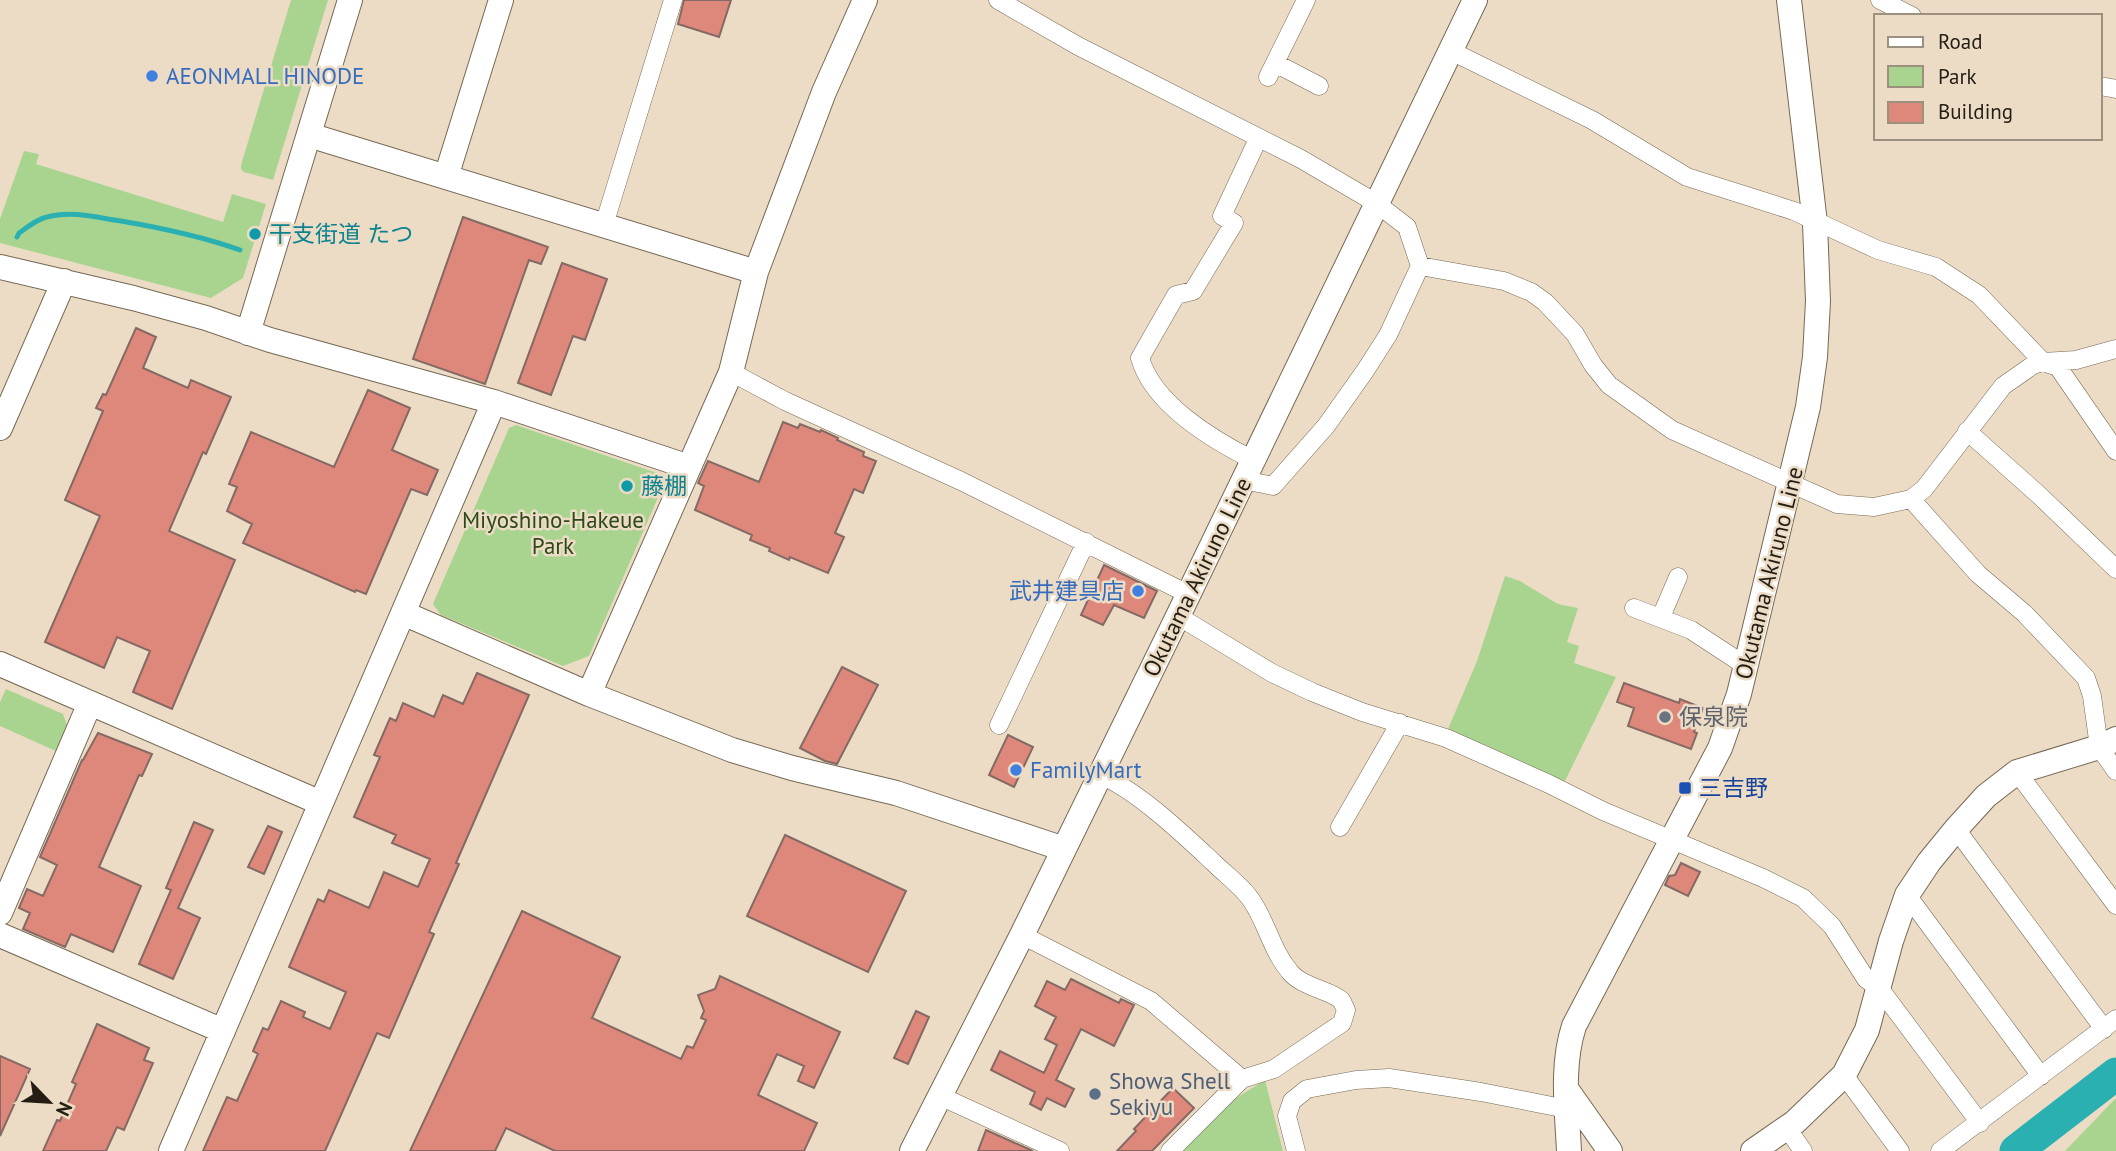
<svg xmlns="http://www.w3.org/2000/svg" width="2116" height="1151" viewBox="0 0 2116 1151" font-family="'PT Sans','Noto Sans JP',sans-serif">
<rect width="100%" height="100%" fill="#ecdcc5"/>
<!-- green -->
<path fill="#a9d490" d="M291,0H328L273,180L244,172L241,169V165Z
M24,151L39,154L36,164L223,222L232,194L266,204L243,278L211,298L0,243V219Z
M516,425L660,474L663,486L589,656L563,666L441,615L433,604L509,428Z
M1505,576L1520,581L1558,604L1578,608L1567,642L1579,646L1574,663L1616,677L1564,783L1448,729L1477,661Z
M6,689L63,714L68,728L58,752L0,726V702Z
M1265,1080L1283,1151H1180L1222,1107Z
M2116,1098V1151H2065Z"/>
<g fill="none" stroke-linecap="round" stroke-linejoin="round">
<!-- stream -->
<path stroke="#2bb0b2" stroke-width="5" d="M17,237L19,233C29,226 39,218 51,216C74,211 98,218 121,221C162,228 201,236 240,250"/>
<!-- river -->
<path stroke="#2bb0b2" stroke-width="33" d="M2016,1151L2116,1074"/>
</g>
<!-- building -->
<path fill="#de887b" stroke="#846965" stroke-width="2" d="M684,0H731L719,37L678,24Z
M463,217L548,247L541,264L529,260L485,384L413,359Z
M562,263L607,279L585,340L573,336L551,395L518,383Z
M136,328L156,337L143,368L188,388L191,380L231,397L206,454L203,452L169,531L235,560L172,709L133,692L150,651L117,637L104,668L45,642L100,516L65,500L103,411L96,408L103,394L106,395Z
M368,390L410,408L392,450L438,470L427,495L411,489L366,594L356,590L355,592L243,543L252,524L227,511L237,487L229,484L251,432L334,467Z
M783,422L798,428L800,424L820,432L821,430L838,438L837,440L864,452L863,456L876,461L863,493L854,489L835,533L844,537L828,573L790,557L789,560L769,551L770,548L750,540L752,535L695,510L704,486L698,483L708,461L759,482Z
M1104,565L1157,591L1144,618L1114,605L1103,625L1081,615Z
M842,667L878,685L837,764L825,761L800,748Z
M477,673L529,695L456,863L459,864L429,932L434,934L389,1038L377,1033L325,1151H203L227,1097L237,1101L258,1054L253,1051L263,1028L268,1030L281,1001L305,1012L303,1017L330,1029L346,992L289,967L318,899L324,902L329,890L369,908L384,872L418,887L430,859L392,843L396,835L354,817L380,757L374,755L390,718L396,721L403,703L434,717L443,695L463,704Z
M1624,683L1679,703L1680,699L1703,708L1694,732L1697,733L1691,749L1628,726L1634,708L1617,702Z
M98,733L152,754L142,776L139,775L99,867L141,886L113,952L71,934L65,947L23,929L30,913L19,908L27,889L43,896L57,865L40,857L82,760H83Z
M1008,735L1033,747L1014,787L989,775Z
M194,822L213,830L178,908L200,918L173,979L139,964L171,890L166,888Z
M268,826L282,832L264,874L248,867Z
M785,835L906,891L868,972L747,916Z
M1681,863L1700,872L1688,896L1665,885L1669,876L1675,875Z
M522,911L620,957L592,1018L681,1059L687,1046L693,1048L706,1020L701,1018L704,1011L698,995L715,989L720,976L840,1032L814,1088L798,1081L804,1066L777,1054L758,1095L817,1123L804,1151H555L506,1128L495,1151H410Z
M1071,979L1119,1003L1121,999L1134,1005L1114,1046L1081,1029L1056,1080L1074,1089L1065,1107L1047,1098L1041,1110L1030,1104L1035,1092L991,1070L1000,1051L1044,1073L1057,1045L1045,1039L1056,1017L1035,1006L1047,981L1065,990Z
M916,1011L929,1017L908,1064L894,1058Z
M97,1024L149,1048L144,1060L153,1063L124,1130L117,1127L106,1151H43L57,1120L60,1121L76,1084L72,1082Z
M0,1056L30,1069L0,1136Z
M1173,1088L1194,1108L1152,1151H1117L1136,1131L1134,1129Z
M986,1130L1033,1151H978Z"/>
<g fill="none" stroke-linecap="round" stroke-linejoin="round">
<defs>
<path id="street" d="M998,0L1078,46L1301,159L1376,203L1407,227L1420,266L1504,281L1531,292L1545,302L1575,334L1593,365L1609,385L1672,430L1837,504L1874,507L1911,499L1978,574L2024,613L2086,678L2092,696L2099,747L2116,771
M1880,0L1912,16
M1451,51L1592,120L1687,177L1794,211L1878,250L1936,267L1979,295L2043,362L2058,367L2116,451
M1275,63L1319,86
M1268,77L1306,0
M2100,86L2116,89
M604,225L673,0
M731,372L785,401L961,481L1188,594
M1967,431L2040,496L2116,569
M1253,460C1213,440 1153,404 1140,358L1176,295L1193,291L1234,223L1222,216L1258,139
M1243,480L1273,486L1326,426L1365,371L1388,335L1420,266
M1911,499L1924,489L2003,386L2033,365L2043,362L2076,360L2116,349
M1634,608L1691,630L1746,666
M1178,616L1272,673L1312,692L1362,712L1446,738L1549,784L1603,811L1763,878L1803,898L1832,926L1866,979L1880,989L1980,1123
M1661,617L1678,577
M999,725L1086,542
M2017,772L2116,905
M1100,775C1137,790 1184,835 1214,863C1225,874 1239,884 1249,897C1266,919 1271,950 1290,972C1302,987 1330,990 1341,1000C1343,1003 1344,1006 1346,1010L1342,1023L1274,1069L1242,1079L1170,1151
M1340,827L1400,723
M1956,829L2104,1029
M1907,895L2041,1076
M1022,935L1151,1001L1242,1079
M1844,1075L1900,1151
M940,1096L1060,1151
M1787,1128L1803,1151
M1296,1151L1287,1116L1292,1101L1307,1089L1356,1080L1389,1078L1481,1092L1567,1109
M1940,1151L2116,1019"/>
<path id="secondary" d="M309,135L756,272
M446,177L501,0
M0,267L133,298L206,318L270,340L494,402L689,467
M248,333L350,0
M0,428L64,281
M403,613L589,694L732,750L792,768L896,793L1064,849
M0,664L321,803
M589,694L731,372L756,272L824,92L865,0
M0,913L90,703
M0,935L223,1031
M1567,1090L1610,1151
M171,1151L494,402
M912,1151L1022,935L1178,616L1475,0
M1569,1151C1567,1109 1561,1066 1574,1026L1720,748L1739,694L1808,407L1815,357L1818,301L1815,223L1789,0
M1753,1151L1795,1122L1844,1075L1867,1030L1891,941L1907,895L1929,862L1956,829L1986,796L2017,772L2099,747L2116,739"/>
</defs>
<!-- street casing -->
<use href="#street" stroke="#766954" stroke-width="19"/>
<!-- secondary casing -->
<use href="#secondary" stroke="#766954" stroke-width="26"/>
<!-- street -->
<use href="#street" stroke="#fff" stroke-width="18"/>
<!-- secondary -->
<use href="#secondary" stroke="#fff" stroke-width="24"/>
</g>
<!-- markers -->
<g fill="#3f7fe0" stroke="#ecdcc5" stroke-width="2.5">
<circle cx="152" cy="76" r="7"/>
<circle cx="1138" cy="591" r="7"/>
<circle cx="1016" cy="770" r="7"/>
</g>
<g fill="#0f9aa8" stroke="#ecdcc5" stroke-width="2.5">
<circle cx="255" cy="234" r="7"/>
<circle cx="627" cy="486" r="7"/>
</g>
<circle fill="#6b7280" stroke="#ecdcc5" stroke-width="2.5" cx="1665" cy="717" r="7"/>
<rect fill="#1a4fb4" stroke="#ecdcc5" stroke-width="2.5" x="1678" y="781" width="14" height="14" rx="3.5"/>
<circle fill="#5c6f8a" stroke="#ecdcc5" stroke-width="2.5" cx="1095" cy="1094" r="7"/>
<g text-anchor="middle" stroke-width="5" stroke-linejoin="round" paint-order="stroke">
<!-- shop labels -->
<g font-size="23" fill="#366cbe" stroke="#ecdcc5" text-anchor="start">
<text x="166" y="84">AEONMALL HINODE</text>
<text x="1124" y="599" text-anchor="end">武井建具店</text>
<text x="1030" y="778">FamilyMart</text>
</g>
<!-- culture labels -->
<g font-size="23" fill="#0d838f" stroke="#ecdcc5" text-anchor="start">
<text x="269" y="242">干支街道 たつ</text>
<text x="641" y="494">藤棚</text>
</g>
<!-- park labels -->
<g font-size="23" fill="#2c4918" stroke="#ecdcc5">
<text x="553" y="528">Miyoshino-Hakeue<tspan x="553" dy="26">Park</tspan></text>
</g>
<!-- street labels -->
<g font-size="23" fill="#231d14" stroke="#ecdcc5">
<text transform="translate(1769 573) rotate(-76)" y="8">Okutama Akiruno Line</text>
<text transform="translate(1197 577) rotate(-64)" y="8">Okutama Akiruno Line</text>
</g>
<!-- worship labels -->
<g font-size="23" fill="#5b616d" stroke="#ecdcc5" text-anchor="start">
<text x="1679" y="725">保泉院</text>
</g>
<!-- transit labels -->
<g font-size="23" fill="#164399" stroke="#ecdcc5" text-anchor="start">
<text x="1699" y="796">三吉野</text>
</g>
<!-- service labels -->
<g font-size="23" fill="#4e5e75" stroke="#ecdcc5" text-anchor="start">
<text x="1109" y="1089">Showa Shell<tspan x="1109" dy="26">Sekiyu</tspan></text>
</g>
</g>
<!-- legend -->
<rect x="1874" y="14" width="228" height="126" fill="#ecdcc5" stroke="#9c907e" stroke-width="2"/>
<rect x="1888" y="37" width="35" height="10" fill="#ffffff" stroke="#9c907e" stroke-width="2"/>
<text x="1938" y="49" font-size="21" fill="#231d14">Road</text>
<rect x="1888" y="66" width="35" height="21" fill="#a9d490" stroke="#9c907e" stroke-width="2"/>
<text x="1938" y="84" font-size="21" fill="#231d14">Park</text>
<rect x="1888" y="102" width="35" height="21" fill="#de887b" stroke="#9c907e" stroke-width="2"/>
<text x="1938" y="119" font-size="21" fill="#231d14">Building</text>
<!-- north arrow -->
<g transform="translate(49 1102) rotate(115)" stroke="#ecdcc5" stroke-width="5" paint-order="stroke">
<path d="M0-5L12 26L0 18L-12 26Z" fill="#231d14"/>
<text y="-10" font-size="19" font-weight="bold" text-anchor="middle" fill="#231d14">N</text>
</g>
</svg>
